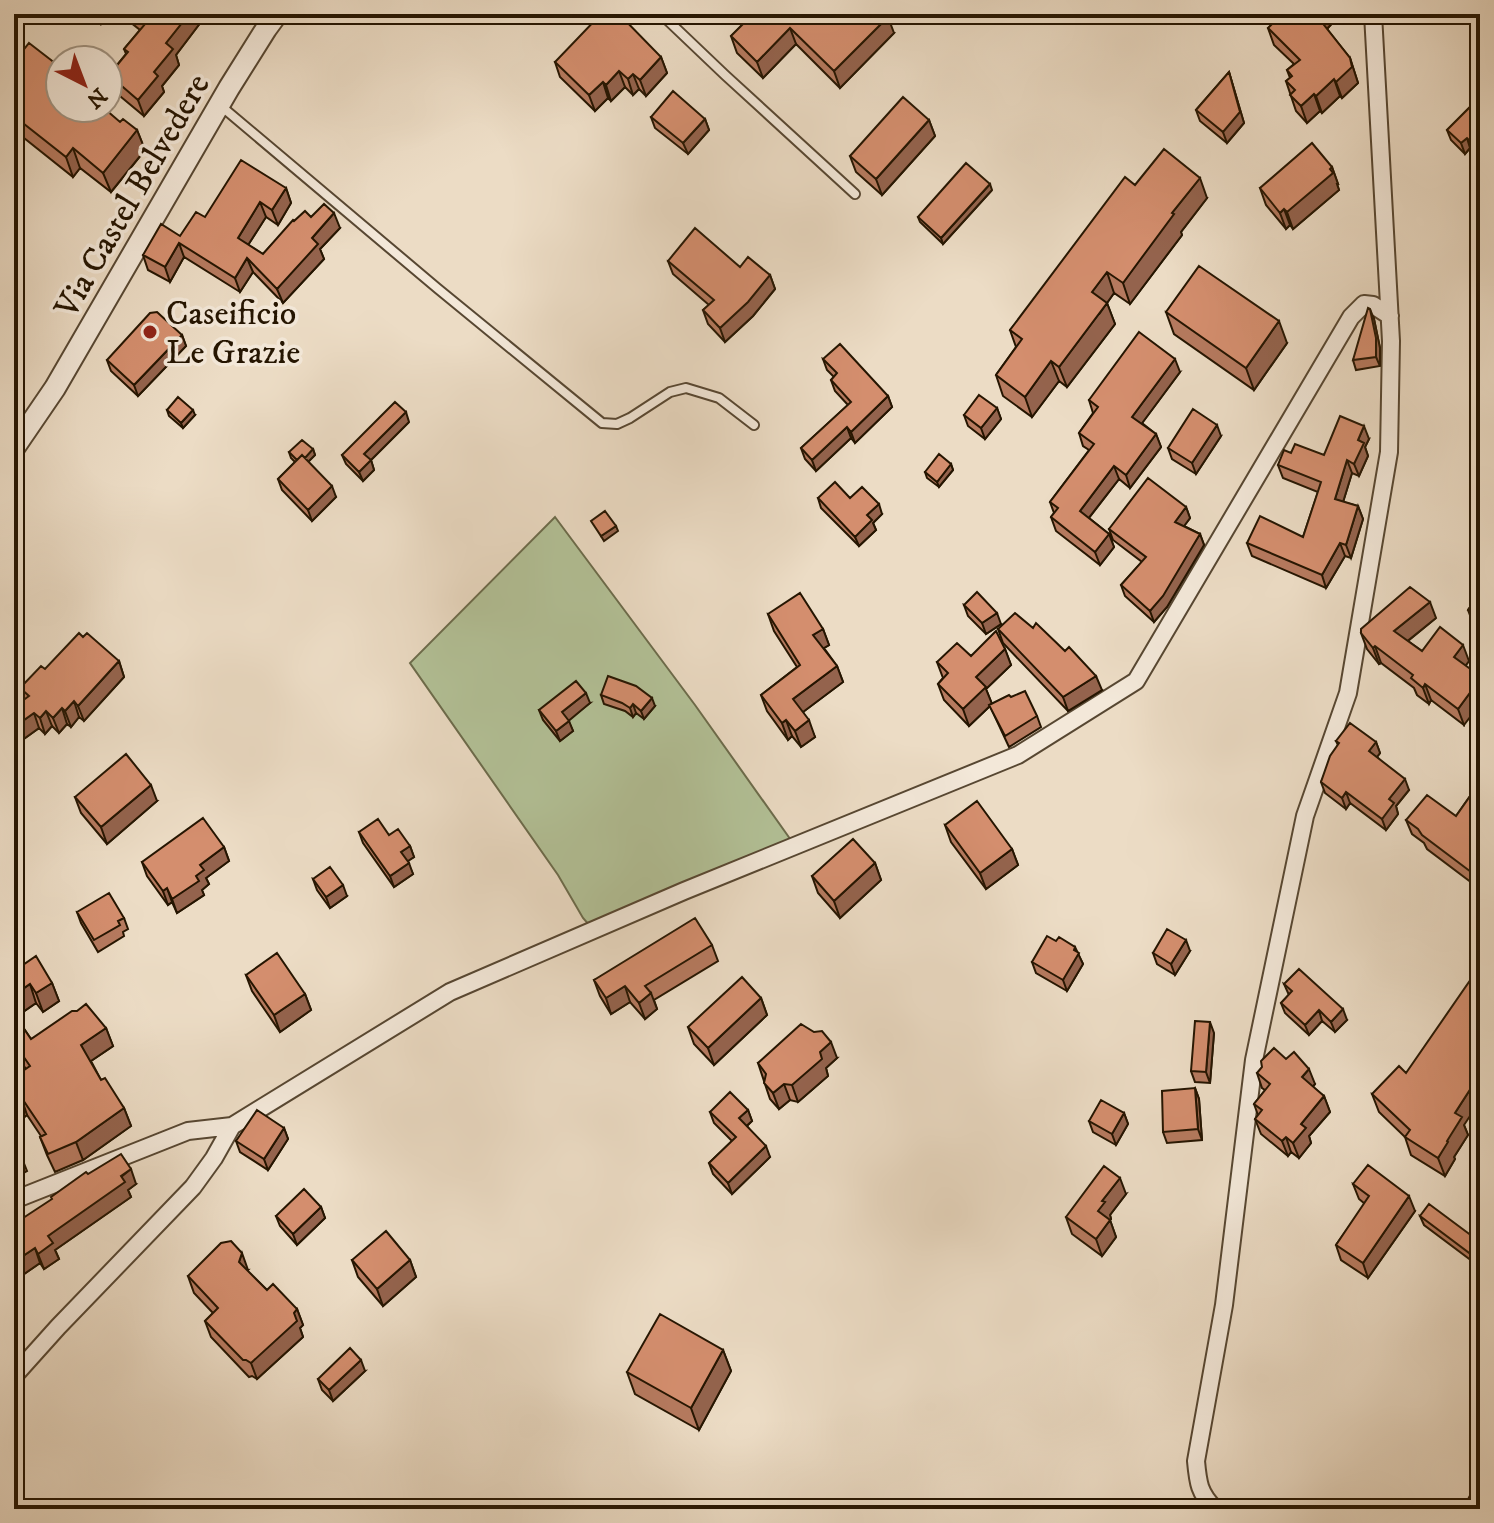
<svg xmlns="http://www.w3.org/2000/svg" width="1494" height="1523" viewBox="0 0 1494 1523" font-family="'IM FELL DW Pica',serif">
<rect width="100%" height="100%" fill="#ecdcc5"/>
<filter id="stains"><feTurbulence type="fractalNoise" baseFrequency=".0025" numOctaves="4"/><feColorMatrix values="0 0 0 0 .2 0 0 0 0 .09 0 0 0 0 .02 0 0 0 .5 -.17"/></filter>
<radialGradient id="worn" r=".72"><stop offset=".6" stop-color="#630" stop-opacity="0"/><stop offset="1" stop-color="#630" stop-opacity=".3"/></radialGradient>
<!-- grass -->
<path fill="#b3c298" stroke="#6c6c4c" stroke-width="2" d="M555,517L695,705L793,843L590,926L583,918L558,875L410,663Z"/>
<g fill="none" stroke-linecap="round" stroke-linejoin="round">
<defs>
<path id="service" d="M661,14L725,75L855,194
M221,106L437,288L602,423L617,424L630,418L670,392L686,388L719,398L754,425"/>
<path id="minor" d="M14,1200L188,1131L232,1126L450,992L684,891L1018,755L1136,681L1351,317L1364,304L1373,305L1390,316
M14,1376L58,1327L193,1187L214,1158L232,1126
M1215,1509C1199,1493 1198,1483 1196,1461L1224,1305L1254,1060L1305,816L1348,693L1389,452L1391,341L1373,14"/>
<path id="tertiary" d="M14,448L55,388L229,88L266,29L277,14"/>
<path id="secondary" d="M1477,1509L1480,1502"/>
</defs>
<!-- service casing -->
<use href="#service" stroke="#574732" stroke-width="12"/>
<!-- minor casing -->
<use href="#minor" stroke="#574732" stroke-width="20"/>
<!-- tertiary casing -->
<use href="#tertiary" stroke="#574732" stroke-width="24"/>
<!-- secondary casing -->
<use href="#secondary" stroke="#251501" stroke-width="26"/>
<!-- service -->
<use href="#service" stroke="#f3e8d9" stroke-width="8"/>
<!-- minor -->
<use href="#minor" stroke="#f3e8d9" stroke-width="16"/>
<!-- tertiary -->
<use href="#tertiary" stroke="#f3e8d9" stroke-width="20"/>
<!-- secondary -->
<use href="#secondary" stroke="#f3e8d9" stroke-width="22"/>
</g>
<!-- wall -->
<path fill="#b67a5f" stroke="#251501" stroke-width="2" d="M88,14H109L101,24Z
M123,14H207L176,55L179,65L162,86L164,92L144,116L115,92L109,75L126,54L124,49L140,30L125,18Z
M753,14L894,33L840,88L796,44L763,78L737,53L731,36Z
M1268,14L1338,17L1327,29L1350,58L1358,83L1342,98L1340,96L1322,113L1320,111L1307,123L1296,111L1286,81L1290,78L1287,70L1294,64L1274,45L1268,28L1272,25Z
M661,57L667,73L646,96L639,89L633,95L625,87L611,101L608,98L595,111L560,77L555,62Z
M14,62L60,108L120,122L137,130L145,150L111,192L80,168L73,177L14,130Z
M1229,72L1244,123L1227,143L1200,121L1196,110Z
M1480,97V158L1470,148L1465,154L1451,140L1447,130Z
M651,117L705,119L709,130L688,154L655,128Z
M929,120L935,136L882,195L856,172L850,156Z
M1332,167L1338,184H1337L1339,190L1293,229L1290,225L1286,229L1266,205L1260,188Z
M1135,185L1207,198L1181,232L1182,235L1130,304L1114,293L1107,303L1115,324L1067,387L1059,381L1032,417L1003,396L996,375L1016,347L1010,330Z
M286,188L291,203L278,225L266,217L248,245L263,254L294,221L311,217L340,228L320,249L324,259L283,303L253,272L240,292L184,257L170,282L148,270L143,255L180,236L205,217Z
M992,190L943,244L920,222L918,217Z
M668,261L740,267L770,275L775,289L753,316L725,342L708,324L703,310L709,305L673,274Z
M1166,312L1287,343L1254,390L1174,334Z
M1374,319L1380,348V366L1356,370L1353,360Z
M182,335L186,346L138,396L111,371L107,360Z
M823,359L888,396L892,407L855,443L851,438L816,471L805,459L801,448L848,405L835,391L831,380L834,377L827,370Z
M1180,372L1142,423L1156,434L1161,447L1130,488L1119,479L1089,518L1109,534L1114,547L1100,565L1056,531L1051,517L1054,513L1050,502L1089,450L1083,446L1079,433L1093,413L1089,400Z
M997,408L1001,419L985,439L968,426L964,415Z
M167,410L195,415L183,428L169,416Z
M409,422L371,460L374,470L363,481L346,464L342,455Z
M1221,436L1196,474L1172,459L1168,448Z
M1369,439L1365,447L1368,456L1359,476L1352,473L1343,502L1358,506L1363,519L1351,558L1345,556L1326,588L1252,556L1247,543L1303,537L1318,492L1283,478L1278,465L1291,453L1324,455Z
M313,449L315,455L308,462L336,497L312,521L282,490L278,479L295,462L291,458L289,452Z
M951,464L953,470L939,487L927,478L925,472Z
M818,498H850L882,514L873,523L876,530L859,546L821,508Z
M1186,507L1190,518L1184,526L1200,534L1204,545L1167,607L1154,622L1125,596L1121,585L1142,562L1113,540L1109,529Z
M1480,594V631L1474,626L1468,610Z
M964,605L1001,624L986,634L968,616Z
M768,614L823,629L829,645L824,648L837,666L843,682L803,712L815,737L801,747L792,736L788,740L767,711L761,695L797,667L774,631Z
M1436,618L1408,641L1422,651L1469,661L1465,666L1464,725L1431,700L1429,704L1417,695L1414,688L1381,663L1379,664L1367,649L1361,633Z
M998,629L1102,690L1068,711L1003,643Z
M1005,649L1011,665L986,689L992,704L1037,716L1041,727L1009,747L990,706L969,726L944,700L938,684L943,678L937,662Z
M119,661L124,677L84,721L79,717L71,727L67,724L59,733L52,726L45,734L39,728L14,746L24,700L20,688L45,669Z
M601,695L655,706L644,719L636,713L633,717L625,711L604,704Z
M590,703L568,720L573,731L560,741L543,720L539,710Z
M1336,741L1376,742L1380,753L1377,757L1409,790L1396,806L1398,814L1386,830L1350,803L1346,809L1325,793L1321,782L1338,745Z
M1480,782V889L1427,849L1424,843L1412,834L1406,820L1456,816Z
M75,797L157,801L107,844L81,813Z
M945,825L1012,849L1018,865L986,889L951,842Z
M359,832L389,835L410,846L414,857L407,861L413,874L394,887L363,843Z
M224,847L229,861L206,878L209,884L202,890L204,895L177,913L172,902L168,905L147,876L142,862Z
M875,863L881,880L840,918L818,893L812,876Z
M313,879L347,896L330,908L317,890Z
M77,912L124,918L128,929L123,932L124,936L98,952L81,923Z
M712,945L718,961L654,1000L657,1009L645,1019L630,1002L611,1014L600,996L594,980Z
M1190,951L1175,975L1157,964L1153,953Z
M1077,952L1083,964L1067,991L1036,973L1032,962Z
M14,964L17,969L52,983L59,1001L43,1012L36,1003L16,1017L31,1039L106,1028L113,1046L91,1061L101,1080L124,1108L131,1126L83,1160L55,1172L47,1155L40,1137L41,1136L27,1115L18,1122L14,1116V1077L26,1069L14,1052Z
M246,975L305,994L311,1010L280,1032L252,991Z
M1284,984L1347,1020L1335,1032L1322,1021L1309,1035L1285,1013L1281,1003L1289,995Z
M761,998L767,1015L714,1065L694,1044L688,1027Z
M1214,1033L1210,1083L1195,1082L1191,1071Z
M837,1058L826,1068L828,1076L798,1102L790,1100L779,1109L770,1099L758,1063Z
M1286,1059L1315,1084L1313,1087L1324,1096L1330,1112L1309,1136L1311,1143L1299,1158L1291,1152L1288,1156L1261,1134L1255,1119L1258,1115L1254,1104L1265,1090L1262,1088L1257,1073Z
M1195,1088L1199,1099L1202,1140L1167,1143L1163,1132Z
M1372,1094L1464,1125L1468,1135L1454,1157L1455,1159L1445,1176L1411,1155L1405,1137L1379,1112Z
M748,1110L752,1121L747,1126L770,1157L732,1194L713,1174L709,1163L732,1141L714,1123L710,1112Z
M1124,1113L1128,1124L1116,1145L1093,1132L1089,1121Z
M284,1128L288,1139L268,1170L240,1152L236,1141Z
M14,1142L21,1156L27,1171L14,1178Z
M88,1174L136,1184L128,1190L131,1197L55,1250L59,1259L44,1269L40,1263L14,1281Z
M1353,1184L1415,1211L1368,1278L1341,1260L1336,1245L1365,1204L1359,1199Z
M1126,1194L1110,1215L1111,1219L1110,1220L1116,1237L1102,1256L1072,1234L1066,1217Z
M321,1207L325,1218L297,1245L280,1226L276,1216Z
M1420,1216L1480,1242V1267L1424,1225Z
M352,1260H410L416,1277L383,1306L358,1277Z
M248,1270L247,1271L267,1290L297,1309L303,1325L300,1328L303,1337L257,1379L252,1376L249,1377L211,1337L205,1321L213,1313L194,1293L188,1276Z
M723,1350L731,1371L699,1430L635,1394L627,1372Z
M365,1371L333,1401L322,1390L318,1379Z"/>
<!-- shaded-wall -->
<path fill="#94634d" stroke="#251501" stroke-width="2" d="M99,14H109L101,24L98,15Z
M189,14H207L176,55L179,65L162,86L164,92L144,116L138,100L154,72L166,43Z
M1319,14H1339L1338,17L1323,33L1317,16Z
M888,17L894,33L840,88L834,71Z
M790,28L796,44L763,78L757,62Z
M661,57L667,73L646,96L640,80Z
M1350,58L1358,83L1342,98L1336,82Z
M619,71L625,87L611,101L606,85Z
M1229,72L1244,123L1227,143L1223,132Z
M633,74L639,89L633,95L628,79Z
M1334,79L1340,96L1322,113L1316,96Z
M603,82L608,98L595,111L589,95Z
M1314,94L1320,111L1307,123L1301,106Z
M705,119L709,130L688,154L683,143Z
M929,120L935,136L882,195L876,179Z
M137,130L145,150L111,192L103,173Z
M1467,138L1470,148L1465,154L1461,143Z
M73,148L80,168L73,177L66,157Z
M1332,167L1338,184H1337L1339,190L1293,229L1287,212Z
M1200,178L1207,198L1181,232L1182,235L1130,304L1123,283L1172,213Z
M990,184L992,190L943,244L941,238Z
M286,188L291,203L278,225L272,210Z
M260,202L266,217L243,253L238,238Z
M1284,209L1290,225L1286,229L1280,213Z
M334,213L340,228L320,249L324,259L283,303L277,289L312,238Z
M179,243L184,257L170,282L165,267Z
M247,258L253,272L240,292L235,278Z
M1107,272L1114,293L1100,313L1092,292Z
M770,275L775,289L753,316L725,342L720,328Z
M1107,303L1115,324L1067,387L1059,367Z
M1370,309L1374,319L1380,348V366L1376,357Z
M1279,321L1287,343L1254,390L1246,368Z
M182,335L186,346L138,396L134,385Z
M1175,359L1180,372L1137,430L1132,417Z
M1051,361L1059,381L1032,417L1025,397Z
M888,396L892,407L855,443L851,432Z
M997,408L1001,419L985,439L981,428Z
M193,410L195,415L183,428L181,423Z
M406,412L409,422L368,463L364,454Z
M1217,425L1221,436L1196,474L1192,463Z
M1364,426L1369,439L1365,447L1368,456L1359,476L1354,464L1358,440Z
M847,427L851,438L816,471L812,460Z
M1156,434L1161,447L1130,488L1126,475Z
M313,449L315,455L302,468L300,462Z
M371,460L374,470L363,481L359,472Z
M1347,460L1352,473L1340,512L1335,499Z
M951,464L953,470L939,487L937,482Z
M1114,466L1119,479L1084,524L1080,511Z
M332,486L336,497L312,521L308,510Z
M879,504L882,514L873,523L876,530L859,546L855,537L867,515Z
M1358,506L1363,519L1351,558L1346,545Z
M1186,507L1190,518L1179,533L1175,522Z
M616,526L618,531L604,541L601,536Z
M1109,534L1114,547L1100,565L1095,552Z
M1200,534L1204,545L1167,607L1154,622L1150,611Z
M1340,543L1345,556L1326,588L1322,575Z
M1430,602L1436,618L1400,647L1394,631Z
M997,613L1001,624L986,634L982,623Z
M823,629L829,645L819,651L813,635Z
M1463,645L1469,661L1460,673L1454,657Z
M1375,646L1381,663L1379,664L1373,648Z
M1005,649L1011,665L986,689L992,704L969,726L963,709L976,677Z
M119,661L124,677L84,721L78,706Z
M837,666L843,682L799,715L793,699Z
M1096,676L1102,690L1068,711L1063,697Z
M1480,679V704L1464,725L1458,709Z
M1425,684L1431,700L1429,704L1423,688Z
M586,693L590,703L566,723L562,712Z
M652,698L655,706L644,719L641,711Z
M74,701L79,717L71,727L65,711Z
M633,704L636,713L633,717L630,708Z
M62,708L67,724L59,733L53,718Z
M46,711L52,726L45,734L40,718Z
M34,713L39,728L14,746V727Z
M786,720L792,736L788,740L782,723Z
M809,720L815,737L801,747L795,731Z
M569,721L573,731L560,741L556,731Z
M1376,742L1380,753L1373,762L1369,751Z
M1405,779L1409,790L1396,806L1398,814L1386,830L1382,819L1389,799Z
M151,785L157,801L107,844L101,827Z
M1346,792L1350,803L1346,809L1342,798Z
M410,846L414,857L405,863L401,852Z
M224,847L229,861L206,878L209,884L202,890L204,895L177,913L172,899L196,876L200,865Z
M1012,849L1018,865L986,889L980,873Z
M409,863L413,874L394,887L390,876Z
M875,863L881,880L840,918L834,901Z
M343,885L347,896L330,908L326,897Z
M167,888L172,902L168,905L163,891Z
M1186,940L1190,951L1175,975L1171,964Z
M1075,947L1083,964L1067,991L1063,980Z
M52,983L59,1001L43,1012L36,993Z
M30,984L36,1003L14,1018V995Z
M625,986L630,1002L611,1014L606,998Z
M651,993L657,1009L645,1019L639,1003Z
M305,994L311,1010L280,1032L274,1015Z
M761,998L767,1015L714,1065L708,1048Z
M1343,1009L1347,1020L1335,1032L1331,1022Z
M1319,1010L1322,1021L1309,1035L1305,1025Z
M1210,1022L1214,1033L1210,1083L1206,1072Z
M106,1028L113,1046L88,1063L81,1045Z
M831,1042L837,1058L826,1068L828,1076L798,1102L792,1085L820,1052Z
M1309,1069L1315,1084L1307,1093L1302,1077Z
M1480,1074V1101L1464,1125L1468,1135L1454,1157L1455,1159L1445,1176L1438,1158L1447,1141L1455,1113Z
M784,1084L790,1100L779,1109L773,1093Z
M1195,1088L1199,1099L1202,1140L1198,1129Z
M1324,1096L1330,1112L1309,1136L1311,1143L1299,1158L1293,1143L1301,1124Z
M21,1097L27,1115L18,1122L14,1111V1102Z
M124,1108L131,1126L83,1160L76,1142Z
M748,1110L752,1121L743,1129L739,1118Z
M1124,1113L1128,1124L1116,1145L1112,1134Z
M284,1128L288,1139L268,1170L264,1159Z
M1286,1137L1291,1152L1288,1156L1282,1141Z
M766,1146L770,1157L732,1194L728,1183Z
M131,1169L136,1184L128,1190L131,1197L55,1250L59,1259L44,1269L38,1254L48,1236Z
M1120,1178L1126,1194L1110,1215L1111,1219L1104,1228L1098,1211L1102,1201Z
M1409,1196L1415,1211L1368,1278L1363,1263Z
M321,1207L325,1218L297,1245L293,1234Z
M1110,1220L1116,1237L1102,1256L1096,1239Z
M35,1248L40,1263L14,1281V1262Z
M242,1253L248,1270L245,1279L239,1262Z
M1480,1253V1267L1476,1258Z
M410,1260L416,1277L383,1306L377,1289Z
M297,1309L303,1325L300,1328L303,1337L257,1379L251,1363Z
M723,1350L731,1371L699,1430L691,1408Z
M361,1360L365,1371L333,1401L329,1390Z"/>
<!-- building -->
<path fill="#d48e6e" stroke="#251501" stroke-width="2" d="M135,14H189L166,43L173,49L154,72L158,76L138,100L109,75L128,52L124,49L146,23Z
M601,14H619L661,57L640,80L633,74L628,79L619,71L606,85L603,82L589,95L555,62Z
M753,14H885L888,17L834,71L790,28L757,62L731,36Z
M1268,14H1319L1317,16L1350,58L1352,67L1336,82L1334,79L1316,96L1314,94L1301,106L1290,95L1295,90L1286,81L1292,76L1287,70L1300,60L1268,28L1275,21Z
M29,43L60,67V108H90L101,112L106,110L120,122L123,119L137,130L103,173L73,148L66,157L14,116V62Z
M1229,72L1240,112L1223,132L1196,110Z
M673,91L705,119L683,143L651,117Z
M903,97L929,120L876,179L850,156Z
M1480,97V151L1467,138L1461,143L1447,130Z
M1312,143L1332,167L1330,169L1333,173L1287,212L1284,209L1280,213L1260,188Z
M1164,149L1200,178L1172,213L1174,214L1123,283L1107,272L1092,292L1107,303L1059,367L1051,361L1025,397L996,375L1022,339L1010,330L1125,177L1135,185Z
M241,160L286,188L272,210L260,202L238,238L263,254L293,220L294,221L305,211L311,217L324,204L334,213L312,238L318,244L277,289L247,258L235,278L179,243L165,267L143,255L161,224L180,236L196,212L205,217Z
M966,163L990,184L941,238L918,217Z
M695,228L740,267L748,257L770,275L748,302L720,328L703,310L714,300L668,261Z
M1199,266L1279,321L1246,368L1166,312Z
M1368,308L1370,309L1376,338V357L1353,360Z
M157,312L182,335L134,385L107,360L150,313Z
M1139,332L1175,359L1132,417L1156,434L1126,475L1114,466L1080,511L1109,534L1095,552L1051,517L1058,508L1050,502L1094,444L1079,433L1098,407L1089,400Z
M840,344L888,396L851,432L847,427L812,460L801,448L851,402L831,380L837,373L823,359Z
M979,395L997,408L981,428L964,415Z
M178,397L193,410L181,423L167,410Z
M395,402L406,412L364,454L371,460L359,472L342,455Z
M1193,409L1217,425L1192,463L1168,448Z
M1340,416L1364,426L1358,440L1364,443L1354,464L1347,460L1335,499L1358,506L1346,545L1340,543L1322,575L1247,543L1260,516L1303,537L1321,482L1278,465L1284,450L1291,453L1295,444L1324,455Z
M302,440L313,449L305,458L302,455L297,460L289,452Z
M939,454L951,464L937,482L925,472Z
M302,455L332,486L308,510L278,479Z
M1148,478L1186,507L1175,522L1200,534L1163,596L1150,611L1121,585L1146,557L1109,529Z
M835,482L850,498L862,487L879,504L867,515L872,520L855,537L818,498Z
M605,511L616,526L601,536L591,521Z
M1410,587L1430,602L1394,631L1422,651L1440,627L1463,645L1454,657L1480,676V679L1458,709L1425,684L1423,688L1411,678L1413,675L1375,646L1373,648L1361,633V629Z
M977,592L997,613L982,623L964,605Z
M800,593L823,629L813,635L837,666L793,699L809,720L795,731L786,720L782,723L761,695L800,665L768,614Z
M1479,594H1480V619L1468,610Z
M1015,613L1033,628L1036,623L1065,651L1069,647L1096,676L1063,697L998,629Z
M996,631L1005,649L976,677L986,687L963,709L938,684L948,673L937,662L957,643L971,656Z
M79,633L83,637L87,633L119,661L78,706L74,701L65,711L62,708L53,718L46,711L40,718L34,713L14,727V707L29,696L20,688L41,666L45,669Z
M608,676L636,686L652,698L641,711L633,704L630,708L622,703L601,695Z
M576,681L586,693L562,712L569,721L556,731L539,710Z
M1025,691L1037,716L1005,736L989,705L1009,695L1011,697Z
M1350,723L1376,742L1369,751L1405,779L1389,799L1394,803L1382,819L1346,792L1342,798L1321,782L1330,756L1339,743L1336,741Z
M126,754L151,785L101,827L75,797Z
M1480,782V877L1479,878L1422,835L1418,829L1406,820L1427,795L1456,816Z
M977,801L1012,849L980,873L945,825Z
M203,818L224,847L200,865L204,870L196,876L199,881L172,899L167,888L163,891L142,862Z
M378,819L389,835L398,829L410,846L401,852L409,863L390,876L359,832Z
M853,839L875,863L834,901L812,876Z
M330,867L343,885L326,897L313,879Z
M109,893L124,918L118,921L120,925L94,940L77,912Z
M695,918L712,945L645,986L651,993L639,1003L625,986L606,998L594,980Z
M1167,929L1186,940L1171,964L1153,953Z
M1047,936L1056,941L1059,937L1075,947L1074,950L1079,953L1063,980L1032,962Z
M277,953L305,994L274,1015L246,975Z
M36,956L52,983L36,993L30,984L14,995V964L17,969Z
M1480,966V1074L1455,1113L1462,1117L1447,1141L1448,1142L1438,1158L1405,1137L1410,1130L1372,1094L1399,1066L1406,1073Z
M1299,969L1343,1009L1331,1022L1319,1010L1305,1025L1281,1003L1292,991L1284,984Z
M742,977L761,998L708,1048L688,1027Z
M86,1004L106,1028L81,1045L101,1080L105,1078L124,1108L76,1142L48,1154L40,1137L46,1134L21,1097L14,1102V1077L30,1066L14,1043V1014L31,1039L72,1011H77Z
M1195,1021L1210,1022L1206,1072L1191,1071Z
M801,1024L814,1032L822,1031L831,1042L820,1052L822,1059L792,1085L784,1084L773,1093L764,1083L766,1074L758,1063Z
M1274,1048L1286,1059L1294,1052L1309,1069L1302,1077L1324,1096L1301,1124L1306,1128L1293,1143L1286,1137L1282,1141L1255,1119L1262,1110L1254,1104L1270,1084L1257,1073L1262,1067L1261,1061Z
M1195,1088L1198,1129L1163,1132L1162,1091Z
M730,1092L748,1110L739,1118L766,1146L728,1183L709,1163L736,1137L710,1112Z
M1101,1100L1124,1113L1112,1134L1089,1121Z
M257,1110L284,1128L264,1159L236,1141Z
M14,1142L21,1156L14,1159Z
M121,1154L131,1169L121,1176L125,1182L48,1236L53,1243L38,1254L35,1248L14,1262V1224L52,1199L51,1197L86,1172L88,1174Z
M1368,1165L1409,1196L1363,1263L1336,1245L1369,1196L1353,1184Z
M1104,1166L1120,1178L1102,1201L1105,1202L1098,1211L1110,1220L1096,1239L1066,1217Z
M304,1189L321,1207L293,1234L276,1216Z
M1429,1204L1480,1242V1253L1476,1258L1420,1216Z
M386,1231L410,1260L377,1289L352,1260Z
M231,1241L242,1253L239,1262L267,1290L273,1284L297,1309L294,1313L297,1321L251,1363L246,1360H243L205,1321L218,1308L188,1276L221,1243Z
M660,1314L723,1350L691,1408L627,1372Z
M350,1348L361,1360L329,1390L318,1379Z"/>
<!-- markers -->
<circle fill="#8f2418" stroke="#f3e8d9" stroke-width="3" cx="150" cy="332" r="8"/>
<g text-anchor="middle" stroke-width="7" stroke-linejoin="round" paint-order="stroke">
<!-- street labels -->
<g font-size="34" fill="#251501" stroke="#f3e8d9">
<text transform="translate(131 195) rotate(-60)" y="12">Via Castel Belvedere</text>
</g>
<!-- poi labels -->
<g font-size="34" fill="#251501" stroke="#f3e8d9" text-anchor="start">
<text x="166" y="324">Caseificio<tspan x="166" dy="39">Le Grazie</tspan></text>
</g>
</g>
<!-- margin -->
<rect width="1494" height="1523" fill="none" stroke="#ecdcc5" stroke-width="48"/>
<rect x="16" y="16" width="1462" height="1491" fill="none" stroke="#251501" stroke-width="4"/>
<rect x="24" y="24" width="1446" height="1475" fill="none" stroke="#251501" stroke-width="2"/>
<!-- north arrow -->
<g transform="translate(84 84) rotate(138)"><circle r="38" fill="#f3e8d9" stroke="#a19483" stroke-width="2"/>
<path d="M0-6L14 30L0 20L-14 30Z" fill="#8f2418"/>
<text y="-12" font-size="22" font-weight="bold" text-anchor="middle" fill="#251501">N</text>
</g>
<rect width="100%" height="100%" filter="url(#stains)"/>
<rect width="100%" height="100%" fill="url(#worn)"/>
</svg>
